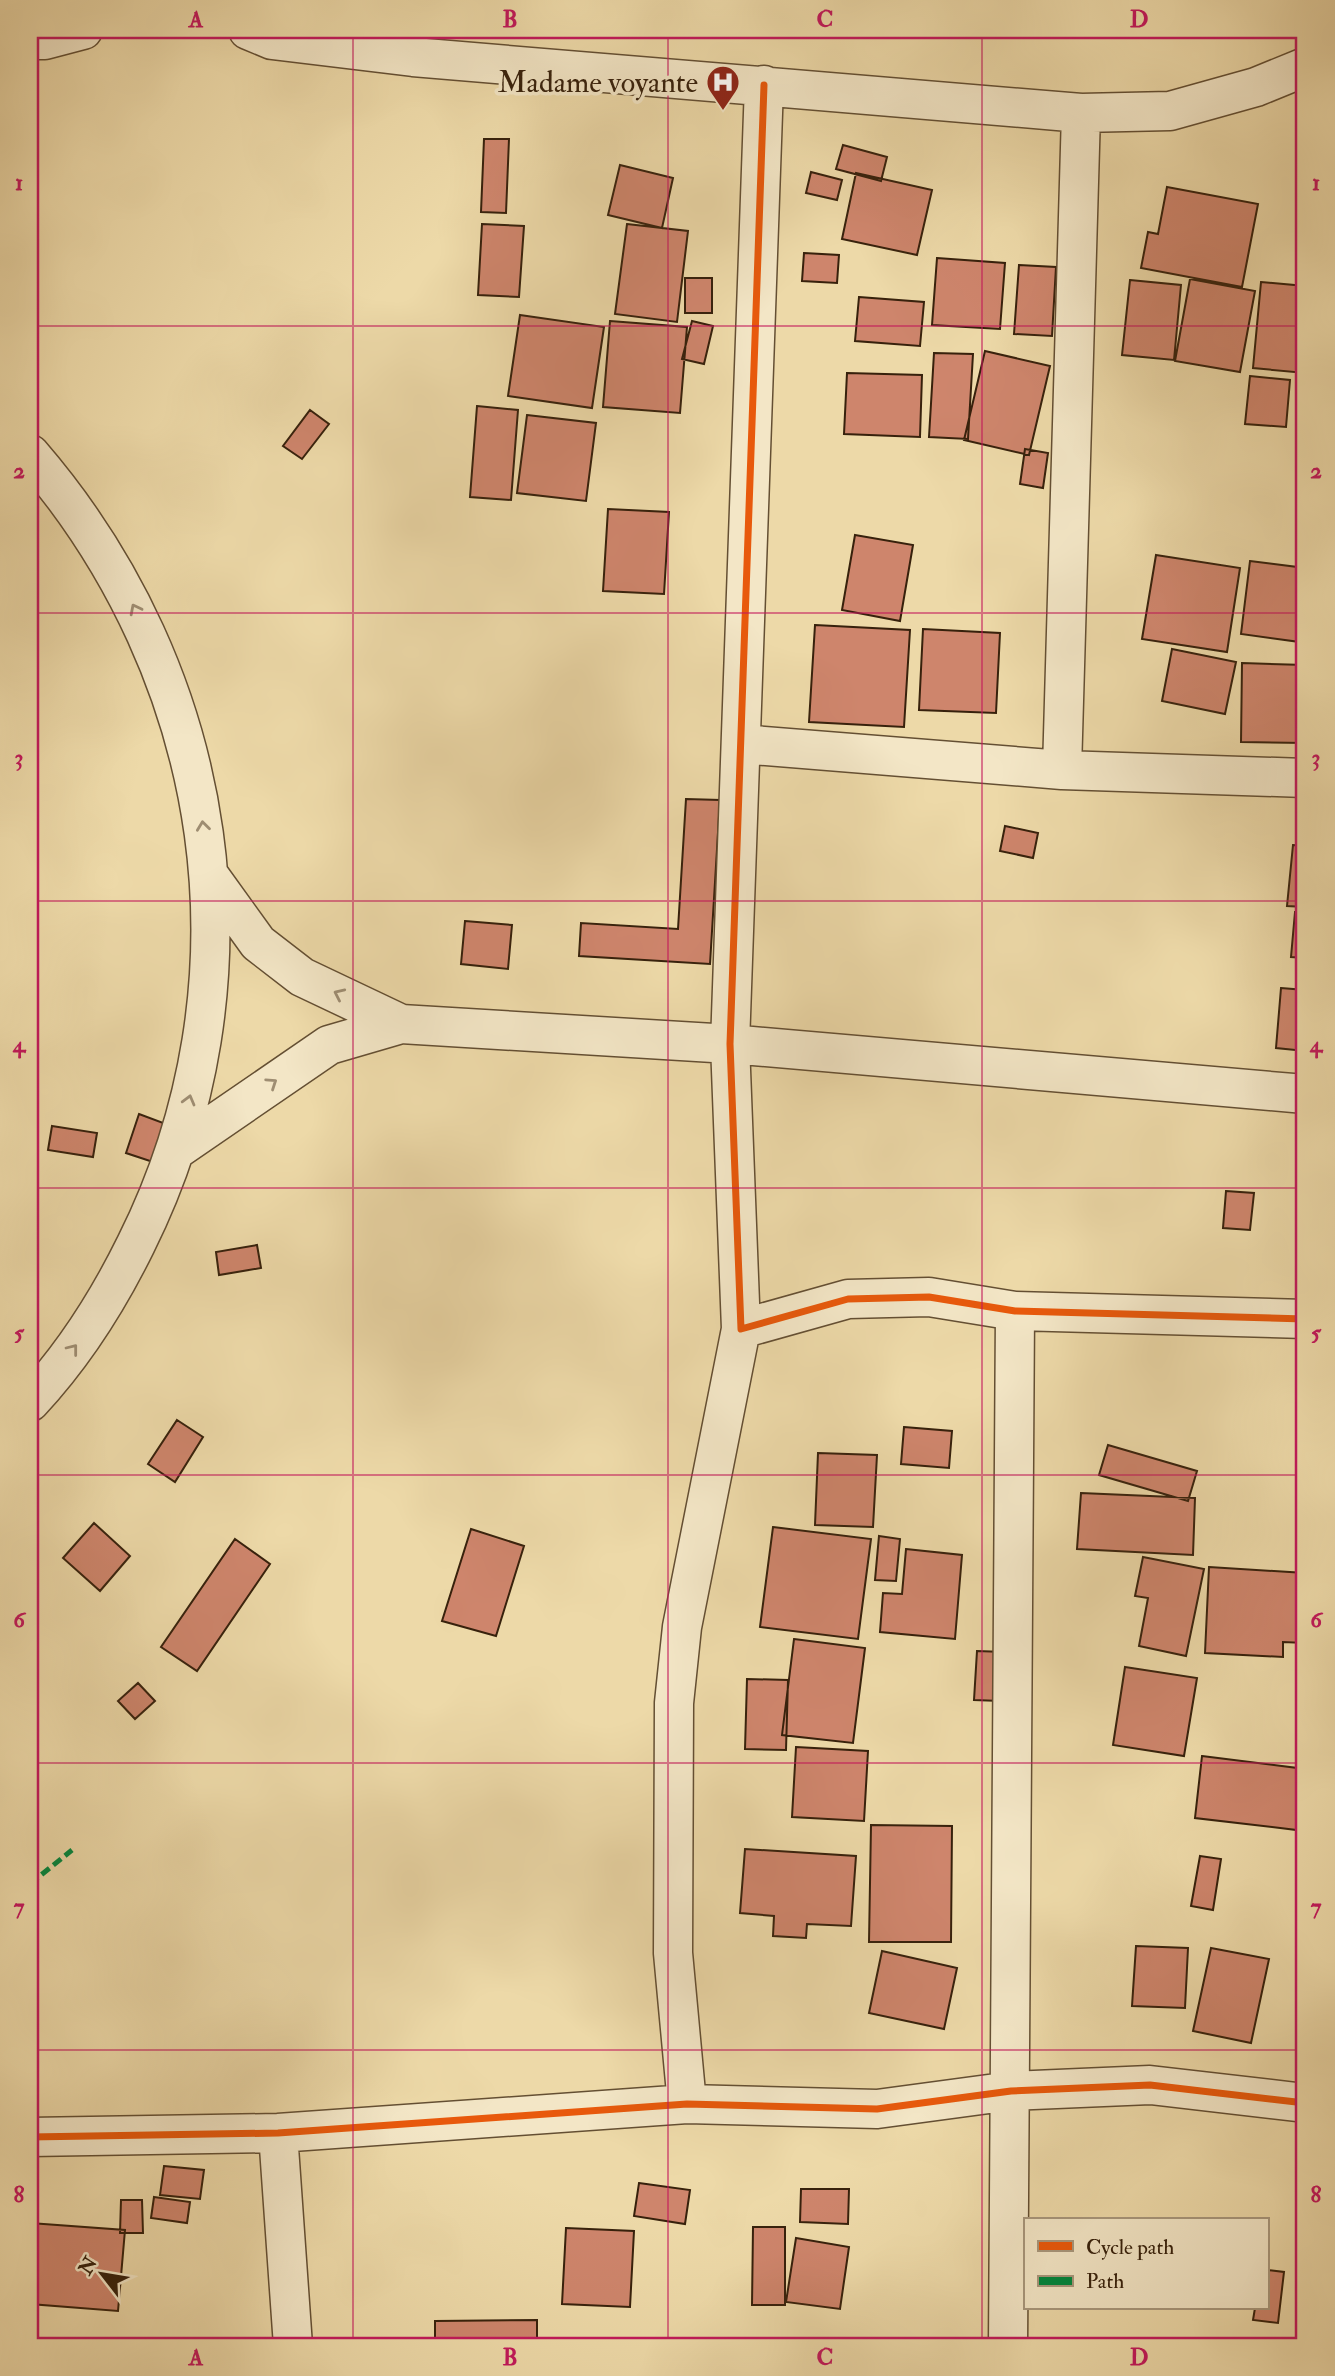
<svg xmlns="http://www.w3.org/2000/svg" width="1335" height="2376" viewBox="0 0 1335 2376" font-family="'IM FELL Double Pica',serif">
<rect width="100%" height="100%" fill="#edd9a8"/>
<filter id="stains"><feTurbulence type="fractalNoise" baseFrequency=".00286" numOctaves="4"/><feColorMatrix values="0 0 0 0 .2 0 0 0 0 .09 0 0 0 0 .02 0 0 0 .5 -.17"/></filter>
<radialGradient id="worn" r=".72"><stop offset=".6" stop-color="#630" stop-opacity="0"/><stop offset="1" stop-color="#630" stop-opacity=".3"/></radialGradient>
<!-- building -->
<path fill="#ce856c" stroke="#37210c" stroke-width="2" d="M484,139H509L506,213L481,212Z
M843,145L887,157L881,181L836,169Z
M620,165L673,178L662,228L608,215Z
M811,172L842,180L837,200L806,193Z
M856,173L932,190L917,255L842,239Z
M1167,187L1258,204L1242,287L1141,268L1148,232L1158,234Z
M482,224L524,226L519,297L478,295Z
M627,224L688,231L677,322L615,314Z
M804,253L839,255L837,283L802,281Z
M937,258L1005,263L1000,329L932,325Z
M1019,265L1056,267L1052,336L1014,334Z
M685,278H712V313H685Z
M1190,279L1255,291L1240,372L1175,361Z
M1130,280L1181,285L1174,360L1122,355Z
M1261,282L1305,286V373L1253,368Z
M859,297L924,302L920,346L855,341Z
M520,315L604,327L592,408L508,396Z
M610,321L687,327L680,413L603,407Z
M692,321L713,326L704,364L682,359Z
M985,351L1050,366L1029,455L964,440Z
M934,353L973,354L968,439L929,437Z
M847,373L922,375L920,437L844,434Z
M1250,376L1290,380L1286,427L1245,424Z
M477,406L518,410L511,500L470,497Z
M310,410L329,424L302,459L283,446Z
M527,415L596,423L586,501L517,493Z
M1025,449L1048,453L1043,488L1020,484Z
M608,509L669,512L664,594L603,591Z
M855,535L913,545L900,621L842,610Z
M1156,555L1240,568L1227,652L1142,639Z
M1250,561L1305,568V602L1300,642L1241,634Z
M815,625L910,630L904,727L809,722Z
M923,629L1000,633L996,713L919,710Z
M1172,649L1236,662L1225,714L1162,701Z
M1242,663L1305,665V743L1241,742Z
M686,799L720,800L710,964L579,956L581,923L678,929Z
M1005,826L1038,833L1033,858L1000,851Z
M1293,845L1305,846V907L1287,906Z
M1295,912L1305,913V958L1291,957Z
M465,921L512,925L508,969L461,964Z
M1281,988L1305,990V1051L1276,1048Z
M139,1114L166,1124L153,1162L126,1153Z
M52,1126L97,1133L93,1157L48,1150Z
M30,1187L37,1190L30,1205Z
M1226,1191L1254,1193L1250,1230L1223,1228Z
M257,1245L261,1268L219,1275L216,1252Z
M177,1420L203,1437L175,1482L148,1464Z
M904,1427L952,1431L949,1468L901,1464Z
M1108,1445L1197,1471L1188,1501L1099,1475Z
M818,1453L877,1455L873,1527L815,1525Z
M1081,1493L1195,1498L1193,1555L1077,1549Z
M94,1523L130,1556L100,1591L63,1558Z
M773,1527L871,1539L858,1639L760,1627Z
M471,1529L524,1546L496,1636L442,1621Z
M879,1536L900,1539L896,1581L875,1580Z
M235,1539L270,1564L197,1671L161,1647Z
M906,1549L962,1555L955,1639L880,1632L883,1593L902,1594Z
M1143,1557L1204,1569L1186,1656L1139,1646L1148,1598L1135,1596Z
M1209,1567L1305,1573V1643L1283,1642V1657L1205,1653Z
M794,1639L865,1648L853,1743L782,1735Z
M977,1651L1004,1652L1001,1701L974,1700Z
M1125,1667L1197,1678L1184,1756L1113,1745Z
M747,1679L788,1680L786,1750L745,1749Z
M138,1683L155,1701L135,1719L118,1701Z
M796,1747L868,1751L864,1821L792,1817Z
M1202,1756L1305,1769V1831L1195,1818Z
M871,1825L952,1826L951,1942H869Z
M745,1849L856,1856L851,1926L807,1924L806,1938L773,1936L774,1916L740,1913Z
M1200,1856L1221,1859L1213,1910L1191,1906Z
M1136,1946L1188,1948L1185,2008L1132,2006Z
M1211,1948L1269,1959L1251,2043L1193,2031Z
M882,1951L957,1968L944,2029L869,2013Z
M164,2166L204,2170L200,2199L160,2195Z
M639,2183L690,2190L685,2224L634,2216Z
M801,2189H849L848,2224L800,2222Z
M154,2197L190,2202L187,2223L151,2218Z
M121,2200H142L143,2233H120Z
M30,2223L125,2230L118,2311L30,2304Z
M753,2227H785V2305H752Z
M566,2228L634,2231L630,2307L562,2304Z
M796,2238L849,2247L840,2309L786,2302Z
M1267,2270L1284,2272L1278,2323L1253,2320L1255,2308H1267Z
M537,2320V2346H435V2321Z
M178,2338L179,2346H129L128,2342Z"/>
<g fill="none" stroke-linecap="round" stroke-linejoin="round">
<defs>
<path id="minor" d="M248,30L272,40L413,57L1081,113L1170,111L1256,87L1305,67
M30,40H45L83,30
M764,85L730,1044L741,1329L848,1299L929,1297L1015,1311L1305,1319
M30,454C221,675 267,981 136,1244C108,1301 73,1356 30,1402
M741,744L1062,770L1305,778
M1062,770L1081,113
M209,875L258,943L302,977L401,1024
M176,1150L329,1045L401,1024L730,1044L1305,1094
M687,2104L673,1953L674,1703L682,1627L741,1329
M278,2133L293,2346
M30,2137L278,2133L687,2104L877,2109L1011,2091L1150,2085L1305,2103
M1008,2346L1015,1311"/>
</defs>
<!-- minor casing -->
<use href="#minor" stroke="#644f33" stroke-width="41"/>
<!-- minor -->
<use href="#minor" stroke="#f3e6c6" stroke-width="38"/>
<!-- quiet -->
<path stroke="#00873e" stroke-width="5" stroke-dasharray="10 5" stroke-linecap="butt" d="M30,1884L72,1850"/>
<defs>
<path id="cycleway" d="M764,85L730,1044L741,1329L848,1299L929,1297L1015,1311L1305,1319
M30,2137L278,2133L687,2104L877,2109L1011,2091L1150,2085L1305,2103"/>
</defs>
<!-- cycleway casing -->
<use href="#cycleway" stroke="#f3e6c6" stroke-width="11"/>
<!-- cycleway -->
<use href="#cycleway" stroke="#e8590c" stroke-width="7"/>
</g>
<!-- one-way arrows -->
<defs><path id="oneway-chevron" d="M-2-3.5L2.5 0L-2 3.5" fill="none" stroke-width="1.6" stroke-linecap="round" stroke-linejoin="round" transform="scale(1.75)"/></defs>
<g stroke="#9e8d72">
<use href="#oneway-chevron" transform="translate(135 609) rotate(-117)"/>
<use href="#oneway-chevron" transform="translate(203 826) rotate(-97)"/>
<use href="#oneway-chevron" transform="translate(339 994) rotate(-155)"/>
<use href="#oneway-chevron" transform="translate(272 1083) rotate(-34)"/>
<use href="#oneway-chevron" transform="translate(189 1100) rotate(-75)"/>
<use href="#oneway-chevron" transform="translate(73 1349) rotate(-52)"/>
</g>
<!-- grid -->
<path fill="none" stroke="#c2185b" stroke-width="2" stroke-opacity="0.55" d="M353,30V2346M668,30V2346M982,30V2346M30,326H1305M30,613H1305M30,901H1305M30,1188H1305M30,1475H1305M30,1763H1305M30,2050H1305"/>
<!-- icons -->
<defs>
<symbol id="hospital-pin" viewBox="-11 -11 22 30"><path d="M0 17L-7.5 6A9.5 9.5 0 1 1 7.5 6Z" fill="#8f2418" stroke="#f3e6c6"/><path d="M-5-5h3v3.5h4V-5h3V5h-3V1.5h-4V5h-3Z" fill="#fff"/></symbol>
</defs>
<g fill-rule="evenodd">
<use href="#hospital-pin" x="704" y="63" width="38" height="52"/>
</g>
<g text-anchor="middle" stroke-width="7" stroke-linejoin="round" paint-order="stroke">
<!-- poi labels -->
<g font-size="30" fill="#37210c" stroke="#f3e6c6" text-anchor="end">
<text x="698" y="92">Madame voyante</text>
</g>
</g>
<!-- margin -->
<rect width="1335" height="2376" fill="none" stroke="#edd9a8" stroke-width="77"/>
<!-- legend -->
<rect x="1024" y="2218" width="245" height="91" fill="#f3e6c6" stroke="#a8977c" stroke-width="2"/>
<rect x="1038" y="2241" width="35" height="10" fill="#e8590c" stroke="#a8977c" stroke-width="2"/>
<text x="1086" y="2254" font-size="21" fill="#37210c">Cycle path</text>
<rect x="1038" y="2276" width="35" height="10" fill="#00873e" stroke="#a8977c" stroke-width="2"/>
<text x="1086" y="2288" font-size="21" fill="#37210c">Path</text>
<!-- north arrow -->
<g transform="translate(102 2274) rotate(301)" stroke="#f3e6c6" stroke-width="5" paint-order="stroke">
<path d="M0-5L12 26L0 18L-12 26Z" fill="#37210c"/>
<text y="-10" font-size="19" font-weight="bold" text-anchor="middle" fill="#37210c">N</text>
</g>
<rect x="38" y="38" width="1258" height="2300" fill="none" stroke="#c2185b" stroke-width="2.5"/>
<g font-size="23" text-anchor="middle" font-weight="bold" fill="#c2185b">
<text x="196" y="27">A</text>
<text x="510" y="27">B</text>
<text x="825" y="27">C</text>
<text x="1139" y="27">D</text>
<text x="19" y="190">1</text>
<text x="1316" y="190">1</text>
<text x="19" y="478">2</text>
<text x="1316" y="478">2</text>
<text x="19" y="765">3</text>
<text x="1316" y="765">3</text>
<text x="19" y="1052">4</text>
<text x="1316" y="1052">4</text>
<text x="19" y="1340">5</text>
<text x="1316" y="1340">5</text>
<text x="19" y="1627">6</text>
<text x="1316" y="1627">6</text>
<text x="19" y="1914">7</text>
<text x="1316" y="1914">7</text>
<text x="19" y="2202">8</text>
<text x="1316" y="2202">8</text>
<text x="196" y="2365">A</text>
<text x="510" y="2365">B</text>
<text x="825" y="2365">C</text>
<text x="1139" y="2365">D</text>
</g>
<rect width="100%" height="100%" filter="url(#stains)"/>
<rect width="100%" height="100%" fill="url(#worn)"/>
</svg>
